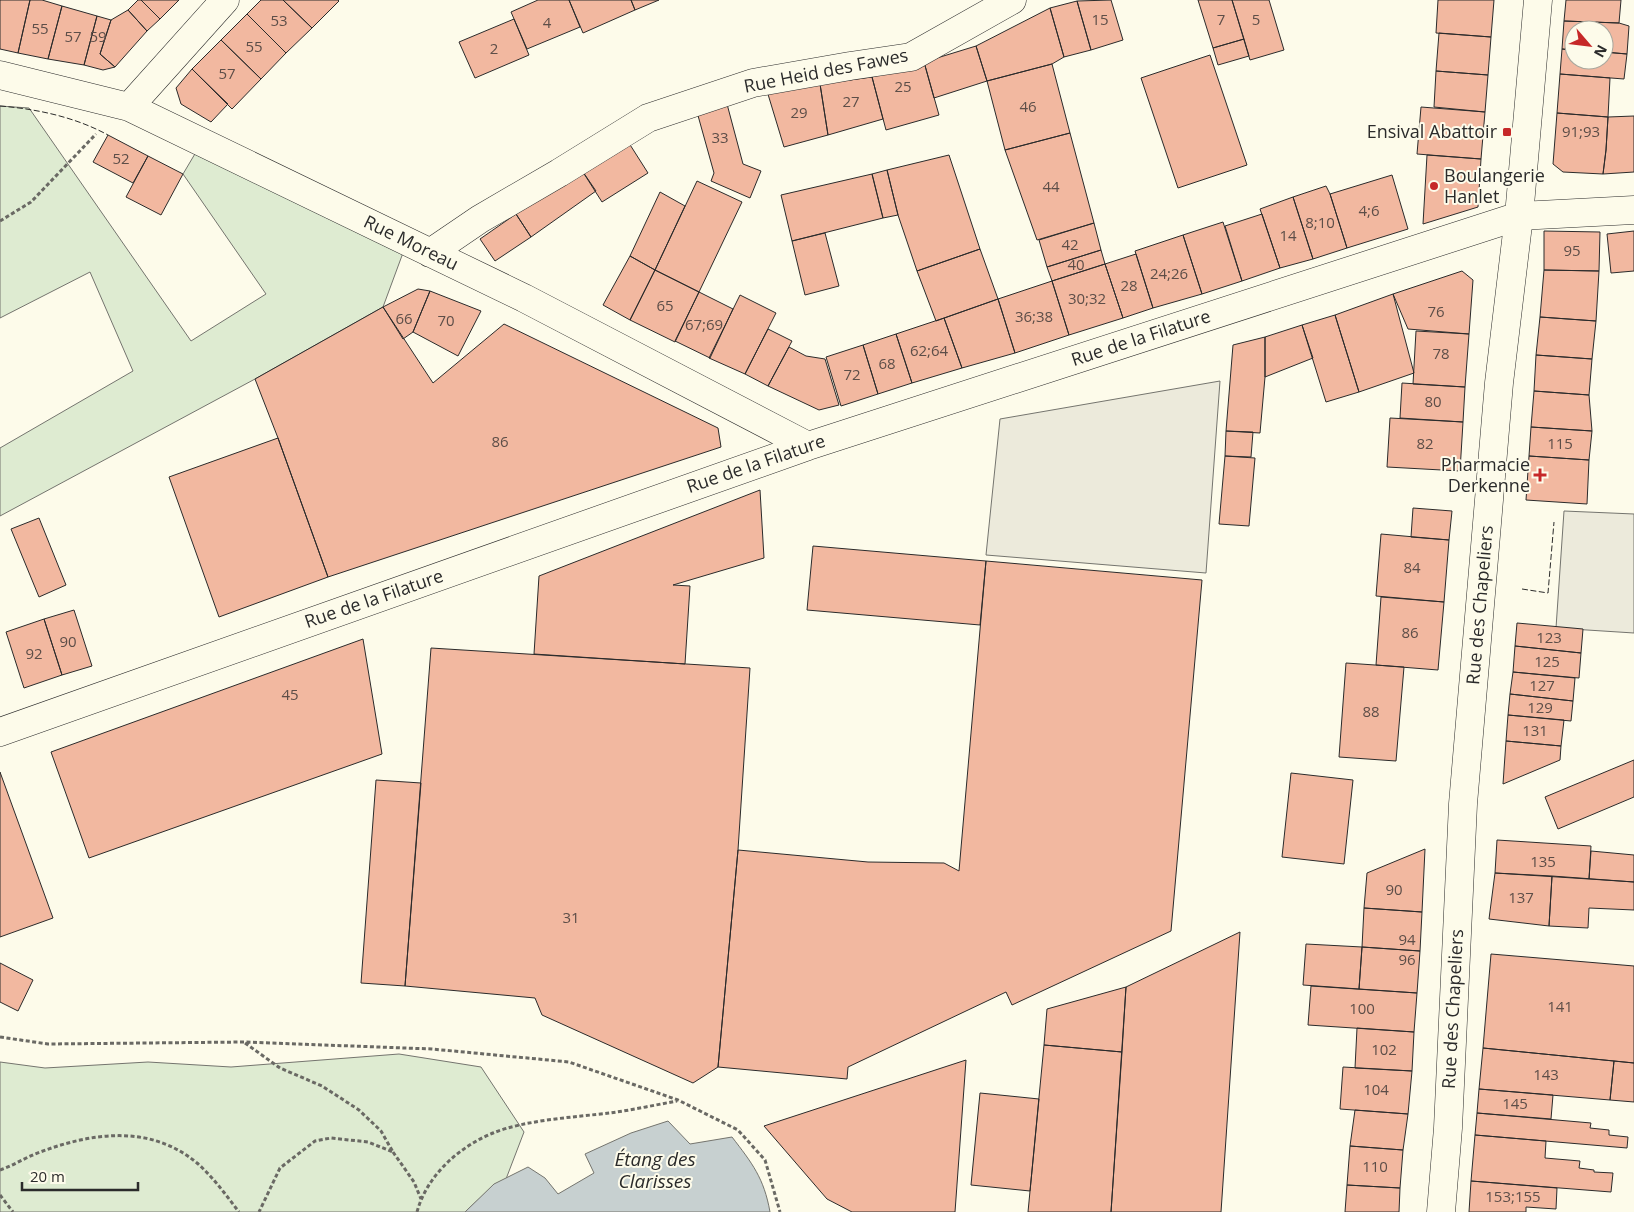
<svg xmlns="http://www.w3.org/2000/svg" width="1634" height="1212" viewBox="0 0 1634 1212" font-family="'Open Sans',sans-serif">
<rect width="100%" height="100%" fill="#fdfbea"/>
<!-- green -->
<path fill="#deebd1" stroke="#74746e" d="M0,106L29,108L191,341L266,294L183,174L202,142L407,242L383,307L255,379L0,516V448L133,371L90,272L0,318Z
M399,1054L481,1067L524,1132L506,1179L494,1185L465,1212H0V1062L45,1068L148,1062L231,1067Z"/>
<!-- parking -->
<path fill="#eceadb" stroke="#74746e" d="M1220,381L1206,573L986,555L1000,419Z
M1564,511L1634,514V633L1556,628Z"/>
<!-- water -->
<path fill="#c7d0d0" stroke="#74746e" d="M668,1121L690,1144L732,1137C752,1163 764,1178 770,1212H465L494,1184L528,1167L545,1178L558,1194L594,1173L585,1154L631,1133Z"/>
<!-- building -->
<path fill="#f2b8a0" stroke="#2b2b2b" d="M0,0H30L18,53L0,49Z
M30,0H42L62,6L48,59L18,53Z
M138,0H141L160,19L147,31L128,10Z
M141,0H179L160,19Z
M261,0H283L312,28L286,53L247,14Z
M283,0H338L339,1L312,28Z
M538,0H569L580,27L527,49L511,12Z
M569,0H631L635,10L583,33Z
M631,0H659L635,10Z
M1111,0L1123,40L1091,50L1077,1Z
M1198,0H1232L1244,39L1213,48Z
M1232,0H1269L1284,50L1250,60Z
M1438,0H1494L1491,37L1436,33Z
M1566,0H1621L1619,23L1564,21Z
M1077,1L1091,50L1064,57L1050,8Z
M62,6L97,16L84,65L48,59Z
M1050,8L1064,57L1052,64L987,81L976,46Z
M128,10L147,31L115,67L100,54L111,20Z
M247,14L286,53L261,79L221,40Z
M97,16L111,20L100,54L115,67L103,70L84,65Z
M514,19L529,55L475,78L459,42Z
M1564,21L1619,23L1629,26L1627,54L1604,52V30H1574V50L1562,49Z
M1439,33L1491,37L1488,75L1436,71Z
M1244,39L1249,56L1218,65L1213,48Z
M221,40L261,79L232,109L192,69Z
M976,46L987,81L934,98L924,62Z
M1562,49L1574,50V60H1604V52L1627,54L1624,79L1560,74Z
M1210,55L1247,165L1178,188L1141,78Z
M924,62L939,115L886,130L872,77Z
M1052,64L1070,133L1005,150L987,81Z
M192,69L228,104L211,122L181,104L176,88Z
M1436,71L1488,75L1485,112L1434,107Z
M1560,74L1610,78L1608,117L1557,113Z
M872,77L883,119L828,135L820,84Z
M820,84L828,135L784,147L767,91Z
M727,104L743,164L761,171L750,198L711,181L714,173L697,112Z
M1421,107L1485,112L1481,159L1417,154Z
M1557,113L1608,117L1606,150L1603,174L1563,172L1553,164Z
M1634,116V172L1603,174L1606,150L1608,117Z
M1070,133L1094,223L1037,240L1005,150Z
M108,135L148,156L133,183L93,162Z
M627,140L648,173L602,202L581,169Z
M949,155L980,249L917,271L898,215L887,170Z
M1427,155L1481,159L1478,207L1423,224Z
M148,156L183,174L161,215L126,197Z
M581,169L596,191L531,237L516,214Z
M887,170L898,215L883,218L872,174Z
M872,174L883,218L792,241L781,195Z
M1392,175L1408,229L1347,248L1330,194Z
M697,181L742,202L699,292L655,270Z
M1326,186L1330,194L1347,248L1313,259L1293,197Z
M660,192L685,206L655,270L630,256Z
M1293,197L1313,259L1280,268L1260,209Z
M516,214L531,237L495,261L480,239Z
M1262,214L1280,268L1242,281L1225,226Z
M1223,222L1242,281L1202,294L1183,235Z
M1094,223L1101,250L1047,267L1039,240Z
M1544,231L1600,232L1599,271L1544,270Z
M1634,231V271L1611,273L1607,234Z
M825,233L839,286L805,295L792,241Z
M1183,235L1202,294L1153,308L1135,251Z
M980,249L998,299L936,321L917,271Z
M1101,250L1105,264L1052,281L1047,267Z
M1136,254L1153,308L1123,318L1105,264Z
M630,256L655,270L630,320L603,305Z
M1105,264L1123,318L1069,335L1052,281Z
M655,270L699,292L675,342L630,320Z
M1544,270L1599,271L1596,321L1540,317Z
M1462,271L1473,280L1469,334L1408,329L1393,294Z
M1052,281L1069,335L1015,353L998,299Z
M418,289L430,291L413,332L403,339L383,307Z
M430,291L481,311L458,356L413,332Z
M699,292L733,309L710,358L675,341Z
M1393,294L1414,373L1359,392L1335,315Z
M740,295L776,313L745,374L709,358Z
M998,299L1015,353L962,368L944,318Z
M383,307L433,383L504,324L718,428L721,447L328,577L278,438L255,379Z
M1335,315L1359,392L1326,402L1302,325Z
M1540,317L1596,321L1592,359L1536,355Z
M944,318L962,368L912,383L896,334Z
M1302,325L1313,358L1265,377V337Z
M768,329L792,341L768,386L745,374Z
M1416,331L1469,334L1465,387L1413,384Z
M896,334L912,383L878,394L863,345Z
M1265,337V377L1260,433L1226,431L1233,345Z
M863,345L878,394L841,406L826,357Z
M789,347L806,356L825,359L839,405L819,410L768,386Z
M1536,355L1592,359L1589,395L1534,391Z
M1402,383L1465,387L1463,422L1400,418Z
M1534,391L1589,395L1592,431L1531,427Z
M1390,418L1463,422L1460,471L1387,467Z
M1531,427L1592,431L1589,460L1529,456Z
M1226,431L1253,432L1251,457L1225,456Z
M278,438L328,577L219,617L169,477Z
M1225,456L1255,458L1249,526L1219,524Z
M1529,456L1589,460L1587,504L1526,500Z
M760,490L764,558L673,585L690,586L685,664L534,654L539,576Z
M1413,508L1452,511L1449,540L1411,537Z
M39,518L66,585L39,597L11,529Z
M1381,534L1449,540L1444,602L1376,596Z
M813,546L986,561L980,625L807,610Z
M986,561L1202,580L1171,931L1012,1005L1006,992L848,1067L847,1079L718,1067L738,850L868,862L944,863L959,871Z
M1381,597L1444,602L1438,670L1376,665Z
M74,610L92,666L62,675L44,619Z
M44,619L62,675L24,688L6,632Z
M1517,623L1583,629L1581,653L1515,646Z
M363,639L382,754L89,858L51,752Z
M1515,646L1581,653L1579,678L1513,672Z
M431,648L750,668L738,850L718,1067L693,1083L542,1015L535,998L405,986Z
M1346,663L1404,667L1396,761L1339,757Z
M1513,672L1575,678L1573,701L1510,694Z
M1510,694L1573,701L1571,721L1508,715Z
M1508,715L1564,720L1561,746L1506,741Z
M1506,741L1561,746L1560,760L1503,784Z
M1634,760V797L1558,829L1545,797Z
M0,772L53,918L0,937Z
M1291,773L1353,780L1344,864L1282,857Z
M376,780L421,783L405,986L361,983Z
M1497,840L1591,846L1589,879L1495,873Z
M1425,849L1422,912L1364,908L1367,873Z
M1591,851L1634,855V882L1589,879Z
M1495,873L1552,876L1549,926L1489,919Z
M1552,876L1634,882V910L1589,908L1588,928L1549,926Z
M1364,908L1422,912L1420,951L1362,947Z
M1240,932L1221,1212H1111L1126,987Z
M1306,944L1362,947L1359,989L1303,985Z
M1362,947L1420,951L1417,993L1359,989Z
M1491,954L1634,966V1063L1483,1048Z
M0,963L33,980L18,1011L0,1002Z
M1311,986L1417,993L1414,1032L1308,1025Z
M1126,987L1122,1052L1044,1045L1047,1009Z
M1357,1028L1414,1032L1412,1071L1355,1068Z
M1044,1045L1122,1052L1111,1212H1028Z
M1483,1048L1614,1061L1610,1100L1479,1089Z
M966,1060L955,1212H852L827,1199L764,1126Z
M1614,1061L1634,1063V1102L1610,1100Z
M1343,1067L1412,1071L1408,1114L1340,1109Z
M1479,1089L1553,1095L1551,1119L1477,1113Z
M980,1093L1039,1099L1030,1191L971,1185Z
M1355,1110L1408,1114L1403,1150L1350,1146Z
M1477,1113L1591,1123L1590,1128L1609,1130V1135L1628,1137L1627,1148L1475,1135Z
M1475,1135L1546,1141L1545,1158L1580,1161L1579,1168L1594,1170V1172L1613,1173L1611,1192L1471,1181Z
M1350,1146L1403,1150L1400,1188L1347,1185Z
M1471,1181L1557,1188L1556,1209L1526,1207V1212H1469Z
M1347,1185L1400,1188L1399,1212H1345Z"/>
<g fill="none" stroke-linecap="round" stroke-linejoin="round">
<defs>
<path id="street" d="M0,75L129,107L524,298L808,446
M129,107L225,0
M430,253L480,219L559,173L648,118L753,83L850,66L911,57L1012,0
M0,732L808,446L1519,216L1634,210"/>
<path id="secondary" d="M1441,1212L1448,1128L1463,804L1499,383L1519,216L1538,0"/>
</defs>
<!-- street casing -->
<use href="#street" stroke="#2b2b2b" stroke-width="29"/>
<!-- secondary casing -->
<use href="#secondary" stroke="#2b2b2b" stroke-width="29"/>
<!-- path -->
<path stroke="#6a6964" stroke-width="3" stroke-dasharray="4 2.5" stroke-linecap="butt" d="M0,221L31,202L96,134
M0,1037L48,1044L244,1042L432,1049L569,1062L678,1100L738,1130L765,1160L780,1212
M245,1043L280,1068L322,1086L359,1110L381,1131L393,1152L368,1142L331,1138L315,1141L280,1168L259,1212
M393,1152L414,1182L421,1199
M0,1170C12,1166 23,1159 35,1154C89,1133 149,1123 197,1163C213,1177 226,1195 239,1212
M0,1195L13,1212
M417,1212C427,1175 459,1147 493,1133C525,1120 575,1117 610,1113C632,1110 655,1105 677,1101"/>
<!-- street -->
<use href="#street" stroke="#fdfbea" stroke-width="28"/>
<!-- secondary -->
<use href="#secondary" stroke="#fdfbea" stroke-width="28"/>
<!-- fence -->
<path stroke="#2b2b2b" stroke-width="1" stroke-dasharray="6 2.5" stroke-linecap="butt" d="M0,106C37,109 75,117 108,135
M1522,589L1548,593L1554,522"/>
</g>
<!-- markers -->
<g fill="#c62828" stroke="#fdfbea" stroke-width="2">
<rect x="1502" y="127" width="10" height="10" rx="2.5"/>
<circle cx="1434" cy="186" r="5"/>
<path d="M1537.5 467.5h5v5h5v5h-5v5h-5v-5h-5v-5h5z"/>
</g>
<g text-anchor="middle" stroke-width="4" stroke-linejoin="round" paint-order="stroke">
<!-- number labels -->
<g font-size="15" fill="#5d4e48">
<text x="1100" y="25">15</text>
<text x="1221" y="25">7</text>
<text x="1256" y="25">5</text>
<text x="279" y="26">53</text>
<text x="547" y="28">4</text>
<text x="40" y="34">55</text>
<text x="73" y="42">57</text>
<text x="98" y="42">59</text>
<text x="254" y="52">55</text>
<text x="494" y="54">2</text>
<text x="227" y="79">57</text>
<text x="903" y="92">25</text>
<text x="851" y="107">27</text>
<text x="1028" y="112">46</text>
<text x="799" y="118">29</text>
<text x="1581" y="137">91;93</text>
<text x="720" y="143">33</text>
<text x="121" y="164">52</text>
<text x="1051" y="192">44</text>
<text x="1369" y="216">4;6</text>
<text x="1320" y="228">8;10</text>
<text x="1288" y="241">14</text>
<text x="1070" y="250">42</text>
<text x="1572" y="256">95</text>
<text x="1076" y="270">40</text>
<text x="1169" y="279">24;26</text>
<text x="1129" y="291">28</text>
<text x="1087" y="304">30;32</text>
<text x="665" y="311">65</text>
<text x="1436" y="317">76</text>
<text x="1034" y="322">36;38</text>
<text x="404" y="324">66</text>
<text x="446" y="326">70</text>
<text x="704" y="330">67;69</text>
<text x="929" y="356">62;64</text>
<text x="1441" y="359">78</text>
<text x="887" y="369">68</text>
<text x="852" y="380">72</text>
<text x="1433" y="407">80</text>
<text x="500" y="447">86</text>
<text x="1425" y="449">82</text>
<text x="1560" y="449">115</text>
<text x="1412" y="573">84</text>
<text x="1410" y="638">86</text>
<text x="1549" y="643">123</text>
<text x="68" y="647">90</text>
<text x="34" y="659">92</text>
<text x="1547" y="667">125</text>
<text x="1542" y="691">127</text>
<text x="290" y="700">45</text>
<text x="1540" y="713">129</text>
<text x="1371" y="717">88</text>
<text x="1535" y="736">131</text>
<text x="1543" y="867">135</text>
<text x="1394" y="895">90</text>
<text x="1521" y="903">137</text>
<text x="571" y="923">31</text>
<text x="1407" y="945">94</text>
<text x="1407" y="965">96</text>
<text x="1560" y="1012">141</text>
<text x="1362" y="1014">100</text>
<text x="1384" y="1055">102</text>
<text x="1546" y="1080">143</text>
<text x="1376" y="1095">104</text>
<text x="1515" y="1109">145</text>
<text x="1375" y="1172">110</text>
<text x="1513" y="1202">153;155</text>
</g>
<!-- street labels -->
<g font-size="18" fill="#2b2b2b" stroke="#fdfbea">
<text transform="translate(826 71) rotate(-11)" y="6">Rue Heid des Fawes</text>
<text transform="translate(411 243) rotate(26)" y="6">Rue Moreau</text>
<text transform="translate(1141 338) rotate(-18)" y="6">Rue de la Filature</text>
<text transform="translate(756 464) rotate(-19)" y="6">Rue de la Filature</text>
<text transform="translate(374 599) rotate(-19)" y="6">Rue de la Filature</text>
<text transform="translate(1480 605) rotate(-85)" y="6">Rue des Chapeliers</text>
<text transform="translate(1453 1009) rotate(-87)" y="6">Rue des Chapeliers</text>
</g>
<!-- poi labels -->
<g font-size="18" fill="#2b2b2b" stroke="#fdfbea" text-anchor="end">
<text x="1497" y="138">Ensival Abattoir</text>
<text x="1444" y="182" text-anchor="start">Boulangerie<tspan x="1444" dy="21">Hanlet</tspan></text>
<text x="1530" y="471">Pharmacie<tspan x="1530" dy="21">Derkenne</tspan></text>
</g>
<!-- water labels -->
<g font-size="19" font-style="italic" fill="#2b2b2b" stroke="#fdfbea">
<text x="655" y="1166">Étang des<tspan x="655" dy="22">Clarisses</tspan></text>
</g>
</g>
<!-- north arrow -->
<g transform="translate(1589 45) rotate(118)"><circle r="24" fill="#fdfbea" stroke="#a9a89e"/>
<path d="M0-4L9 19L0 12L-9 19Z" fill="#c62828"/>
<text y="-8" font-size="14" font-weight="bold" text-anchor="middle" fill="#2b2b2b">N</text>
</g>
<!-- scale -->
<path d="M22 1182v8h116v-8" fill="none" stroke="#2b2b2b" stroke-width="2.5"/>
<text x="30" y="1182" font-size="15" fill="#2b2b2b" stroke="#fdfbea" stroke-width="4" paint-order="stroke">20 m</text>
</svg>
